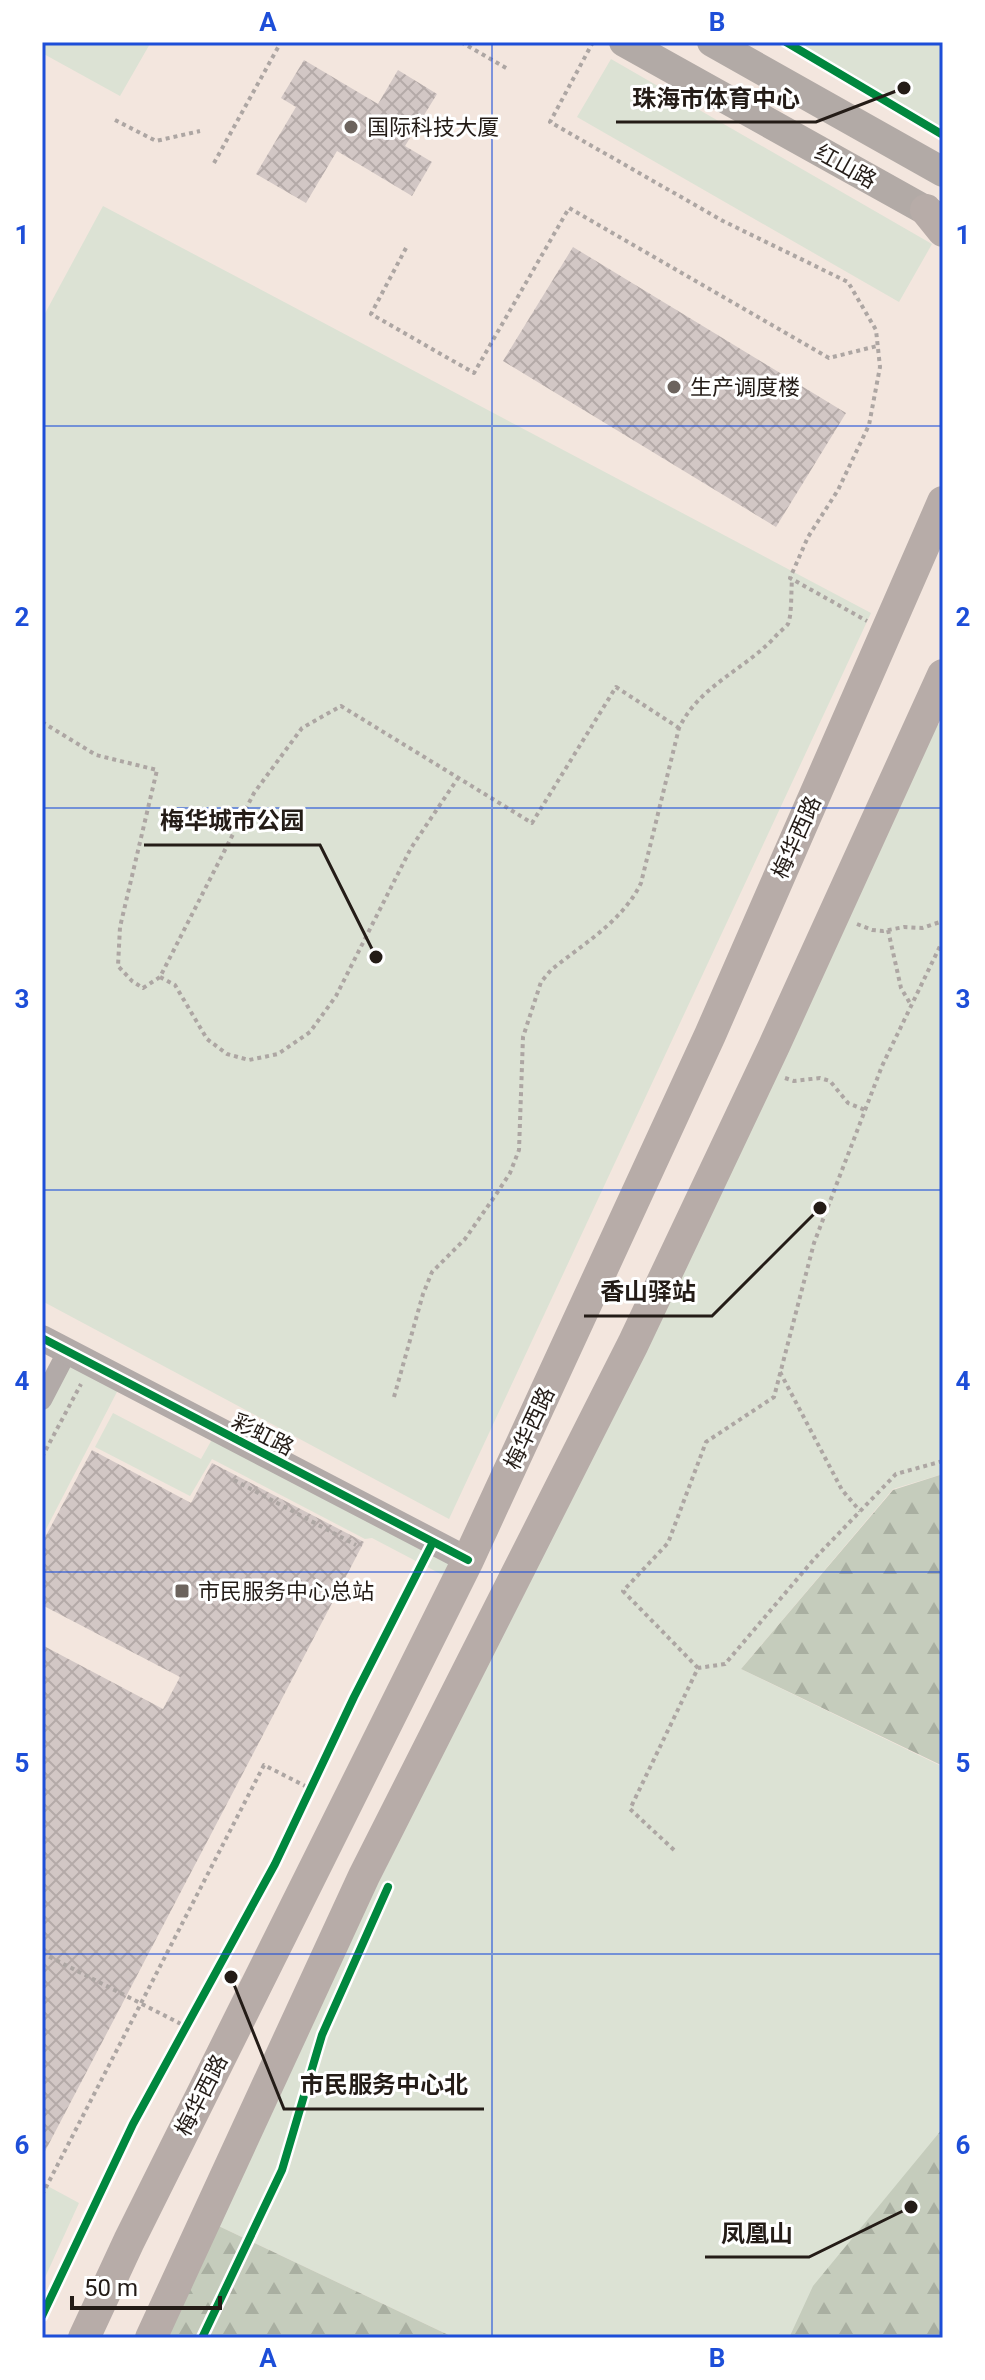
<svg xmlns="http://www.w3.org/2000/svg" width="985" height="2380" viewBox="0 0 985 2380" font-family="Roboto,'Noto Sans SC',sans-serif">
<defs>
<pattern id="forest-firs" width="22" height="20" patternUnits="userSpaceOnUse" patternTransform="scale(2)"><rect width="22" height="20" fill="#c5ccbc"/><path d="M5 1l3.5 6h-7zM16 11l3.5 6h-7z" fill="#a9afa1"/></pattern>
<pattern id="building-cross-hatch" width="8" height="8" patternUnits="userSpaceOnUse" patternTransform="scale(2)"><rect width="8" height="8" fill="#d2c7c5"/><path d="M0 0l8 8M0 8l8-8" fill="none" stroke="#b4aaa8"/></pattern>
</defs>
<rect width="100%" height="100%" fill="#f3e6de"/>
<!-- green -->
<path fill="#dce2d4" d="M42,42H151L120,96L42,53Z
M786,42H943V134Z
M611,59L932,244L899,302L577,117Z
M103,206L871,613L449,1519L42,1301V319Z
M924,718L943,726V1474L893,1489L741,1669L943,1767V2338H455L206,2220Z
M69,1360L120,1386L42,1537V1410Z
M113,1413L201,1459L215,1434L463,1561L454,1581L372,1538L365,1539L212,1459L190,1496L95,1447Z
M42,2183L79,2203L42,2284Z"/>
<!-- forest -->
<path fill="url(#forest-firs)" d="M943,1474V1766L741,1669L893,1490Z
M943,2128V2338H789L813,2286Z
M206,2220L455,2338H152Z"/>
<!-- building -->
<path fill="url(#building-cross-hatch)" d="M304,60L378,104L398,70L437,94L405,146L432,162L412,196L337,151L306,203L256,174L296,107L281,98Z
M573,247L846,413L776,527L503,361Z
M92,1450L191,1503L212,1463L364,1542L42,2157V1645L163,1709L180,1677L42,1605V1543Z"/>
<g fill="none" stroke-linecap="round" stroke-linejoin="round">
<!-- path -->
<path stroke="#ada6a3" stroke-width="4" stroke-dasharray="4 4" stroke-linecap="butt" d="M461,42L508,69
M593,42L550,122L723,221L848,282L876,330L880,367L869,425L838,490L808,537L790,578L867,621
M115,120L156,141L200,131
M214,163L281,42
M406,248L371,314L474,373L569,208L829,358L877,346
M42,722L96,755L157,770L120,927L118,966L132,981L143,988L160,977L254,793L302,728L341,706L532,823L616,687L679,728
M857,924L872,930L883,931L904,927L922,928L943,921
M888,930L901,988L911,1005
M160,977L175,985L207,1039L227,1054L249,1060L278,1054L310,1032L336,996L411,848L458,778
M785,1078L794,1081L820,1078L830,1081L848,1103L865,1110
M780,1372L842,1490L860,1511
M394,1397L423,1294L432,1272L465,1239L497,1193L510,1173L519,1150L523,1037L541,982L551,970C583,944 623,921 641,883L679,728C700,685 743,671 775,637C778,633 785,628 788,624C792,615 791,590 792,580
M42,1457L81,1384
M234,1480L356,1545
M698,1668L623,1591L668,1543L706,1442L774,1397L814,1243L882,1066L943,940
M674,1850L630,1809L698,1668L725,1664L815,1558L896,1474L943,1461
M42,1953L187,2027
M42,2195L264,1765L311,1789"/>
<!-- minor -->
<path stroke="#b2aaa8" stroke-width="20" d="M42,1400L67,1352"/>
<!-- tertiary -->
<path stroke="#b2aaa8" stroke-width="26" d="M42,1338L468,1560"/>
<!-- secondary -->
<path stroke="#b2aaa6" stroke-width="30" d="M624,42L943,220
M712,42L943,172"/>
<!-- primary -->
<path stroke="#b7aca8" stroke-width="32" d="M926,210L943,231
M84,2338L129,2241L468,1560L710,1035L943,502
M151,2338L364,1876L633,1344L774,1046L943,675"/>
<defs>
<path id="cycleway" d="M786,42L943,135
M42,1338L468,1560
M42,2316L133,2124L275,1864L354,1697L433,1542
M202,2338L282,2170L322,2035L388,1887"/>
</defs>
<!-- cycleway casing -->
<use href="#cycleway" stroke="#fff" stroke-width="13"/>
<!-- cycleway -->
<use href="#cycleway" stroke="#00873e" stroke-width="8"/>
</g>
<!-- grid -->
<path fill="none" stroke="#1d4ed8" stroke-width="2" stroke-opacity="0.55" d="M492,42V2338M42,426H943M42,808H943M42,1190H943M42,1572H943M42,1954H943"/>
<!-- markers -->
<g fill="#6c635d" stroke="#fff" stroke-width="3">
<circle cx="351" cy="127" r="8"/>
<circle cx="674" cy="387" r="8"/>
<rect x="174" y="1583" width="16" height="16" rx="4"/>
</g>
<g text-anchor="middle" stroke-width="6" stroke-linejoin="round" paint-order="stroke">
<!-- poi labels -->
<g font-size="22" fill="#241c17" stroke="#fff" text-anchor="start">
<text x="367" y="135">国际科技大厦</text>
<text x="690" y="395">生产调度楼</text>
<text x="198" y="1599">市民服务中心总站</text>
</g>
<!-- street labels -->
<g font-size="22" fill="#241c17" stroke="#fff">
<text transform="translate(846 166) rotate(29)" y="8">红山路</text>
<text transform="translate(796 837) rotate(-66)" y="8">梅华西路</text>
<text transform="translate(529 1428) rotate(-65)" y="8">梅华西路</text>
<text transform="translate(263 1434) rotate(27)" y="8">彩虹路</text>
<text transform="translate(201 2095) rotate(-63)" y="8">梅华西路</text>
</g>
</g>
<!-- callouts -->
<path fill="none" stroke="#241c17" stroke-width="3" d="M904 88L816 122H616M376 957L320 845H144M820 1208L712 1316H584M231 1977L284 2109H484M911 2207L809 2257H705"/>
<g fill="#241c17" stroke="#fff" stroke-width="3">
<circle cx="904" cy="88" r="8"/>
<circle cx="376" cy="957" r="8"/>
<circle cx="820" cy="1208" r="8"/>
<circle cx="231" cy="1977" r="8"/>
<circle cx="911" cy="2207" r="8"/>
</g>
<g font-size="24" text-anchor="middle" font-weight="bold" fill="#241c17" stroke="#fff" stroke-width="6" stroke-linejoin="round" paint-order="stroke">
<text x="716" y="107">珠海市体育中心</text>
<text x="232" y="829">梅华城市公园</text>
<text x="648" y="1300">香山驿站</text>
<text x="384" y="2093">市民服务中心北</text>
<text x="757" y="2242">凤凰山</text>
</g>
<!-- border -->
<rect width="985" height="2380" fill="none" stroke="#ffffff" stroke-width="88"/>
<!-- scale -->
<path d="M72 2296v12h148v-12" fill="none" stroke="#241c17" stroke-width="4"/>
<text x="84" y="2296" font-size="24" fill="#241c17" stroke="#ffffff" stroke-width="6" paint-order="stroke">50 m</text>
<rect x="44" y="44" width="897" height="2292" fill="none" stroke="#1d4ed8" stroke-width="3"/>
<g font-size="26" text-anchor="middle" font-weight="bold" fill="#1d4ed8">
<text x="268" y="31">A</text>
<text x="717" y="31">B</text>
<text x="22" y="244">1</text>
<text x="963" y="244">1</text>
<text x="22" y="626">2</text>
<text x="963" y="626">2</text>
<text x="22" y="1008">3</text>
<text x="963" y="1008">3</text>
<text x="22" y="1390">4</text>
<text x="963" y="1390">4</text>
<text x="22" y="1772">5</text>
<text x="963" y="1772">5</text>
<text x="22" y="2154">6</text>
<text x="963" y="2154">6</text>
<text x="268" y="2367">A</text>
<text x="717" y="2367">B</text>
</g>
</svg>
